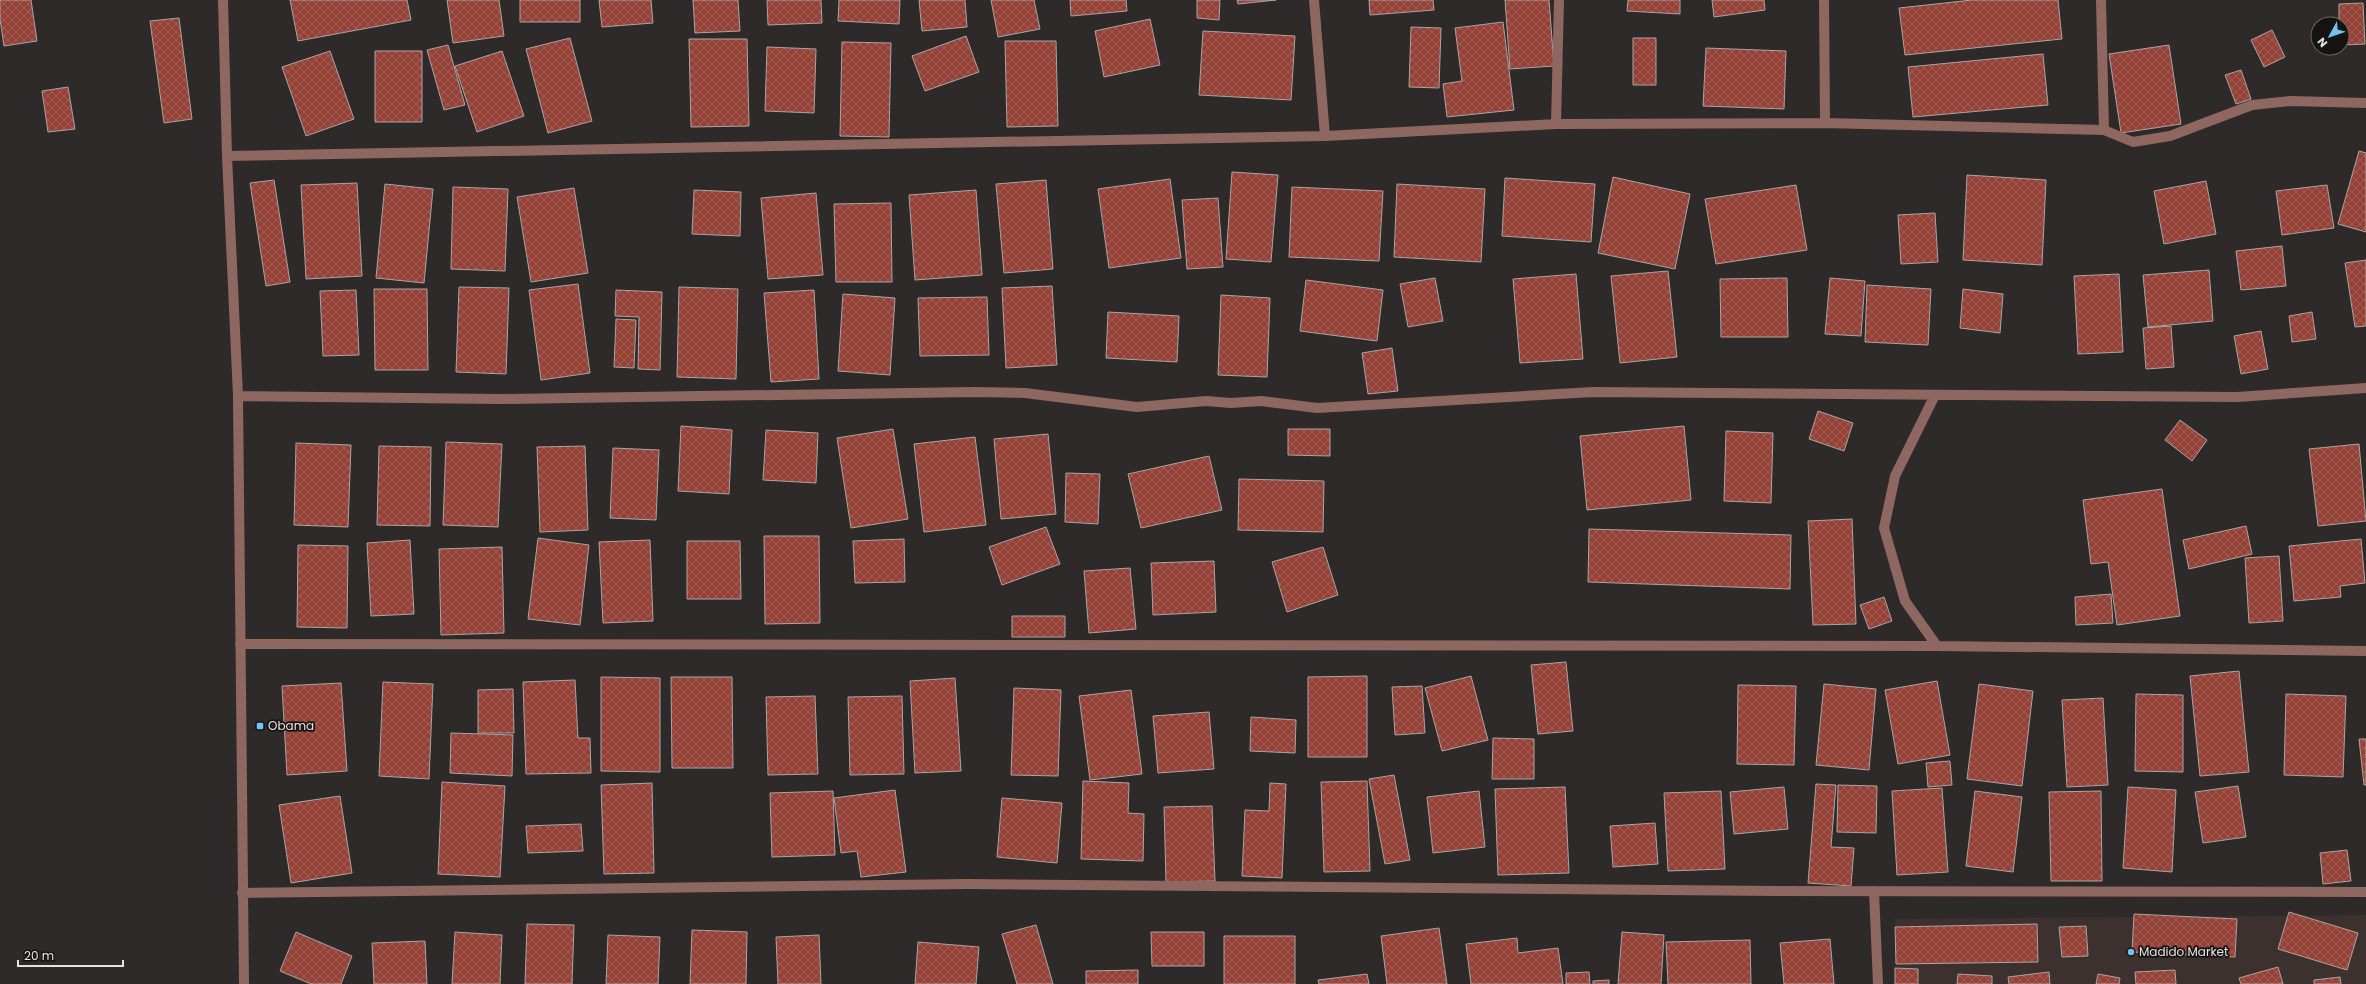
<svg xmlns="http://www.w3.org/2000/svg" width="2366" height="984" viewBox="0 0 2366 984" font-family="Poppins,sans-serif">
<defs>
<pattern id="building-cross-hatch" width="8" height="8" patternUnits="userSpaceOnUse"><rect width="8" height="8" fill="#944237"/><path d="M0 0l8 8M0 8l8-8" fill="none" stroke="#a35d54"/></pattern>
</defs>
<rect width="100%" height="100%" fill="#2e2a29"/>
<!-- built -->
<path fill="#3c312f" d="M2366,915V984H1897L1895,919Z"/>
<!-- building -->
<path fill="url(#building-cross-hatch)" stroke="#aaa5a4" d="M0,0H31L37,41L4,46L0,19Z
M290,0H407L411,20L298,41Z
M447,0H499L504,36L453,43Z
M520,0H580V22H520Z
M599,0H651L653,23L602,27Z
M693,0H738L740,31L695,33Z
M767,0H821L822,23L768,25Z
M839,0H900L899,24L838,21Z
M919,0H965L967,27L922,31Z
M991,0H1034L1040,29L998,37Z
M1070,0H1126L1127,11L1071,16Z
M1197,0H1220L1219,20L1197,18Z
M1237,0H1276L1238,4Z
M1369,0H1433L1434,10L1370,15Z
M1505,0H1549L1554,66L1510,69Z
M1628,0H1680V14L1627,11Z
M1712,0H1764L1765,10L1714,17Z
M1972,0H2058L2062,39L1905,55L1899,8Z
M2363,3L2365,44L2342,45V24H2339V4Z
M179,18L192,119L164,123L150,21Z
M1150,19L1160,65L1104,77L1095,31Z
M1503,22L1514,110L1447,117L1443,84L1462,81L1455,28Z
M1411,27L1441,28L1439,88L1409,87Z
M2272,30L2285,57L2264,67L2251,40Z
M1203,31L1295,36L1291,100L1199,95Z
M966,36L979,72L925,91L912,56Z
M570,38L592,121L548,133L526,49Z
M1633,38H1656V85H1633Z
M689,39H747L749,126L691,127Z
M1005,41H1056L1058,126L1007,127Z
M842,42L891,43L889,137L840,136Z
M448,45L465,105L444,110L427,50Z
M2169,45L2181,124L2121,133L2109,54Z
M767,47L816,49L814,113L765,111Z
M1706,48L1786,51L1784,109L1703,106Z
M330,51L354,119L306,136L282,67Z
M375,51H422V122H375Z
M502,51L524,116L477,132L455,66Z
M2043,54L2048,105L1913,117L1908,67Z
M2241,70L2251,99L2236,104L2225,75Z
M68,87L75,129L48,132L42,91Z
M2359,151L2366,153V232L2338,224Z
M1232,172L1278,175L1271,262L1226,259Z
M1967,175L2046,180L2042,265L1963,260Z
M1613,177L1690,194L1675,269L1598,253Z
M1505,178L1595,184L1591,242L1502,236Z
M1170,179L1181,258L1109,268L1098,189Z
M274,180L290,282L266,286L250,183Z
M1046,180L1053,269L1004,273L996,184Z
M2206,181L2216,234L2164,244L2154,191Z
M357,183L362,276L306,279L301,185Z
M385,184L433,189L424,283L376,278Z
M1397,184L1485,189L1481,262L1394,257Z
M1796,185L1807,250L1716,264L1705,199Z
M2327,185L2334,228L2282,235L2276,191Z
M453,187L508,189L505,271L451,269Z
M1292,187L1383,191L1379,261L1289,257Z
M574,188L588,273L531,282L517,197Z
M694,190L741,192L740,236L692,234Z
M976,190L982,275L915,280L909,195Z
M816,193L823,275L768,279L761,198Z
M1218,198L1223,267L1187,269L1182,200Z
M891,203L892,282H836L834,204Z
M1935,213L1938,262L1901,264L1898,215Z
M2282,246L2286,286L2241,290L2236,251Z
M2366,260V326L2355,327L2345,263Z
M2209,270L2213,321L2148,327L2143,275Z
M1668,271L1677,357L1620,363L1611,276Z
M1576,274L1583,359L1520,363L1513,279Z
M2119,274L2123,352L2078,354L2074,276Z
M1435,278L1443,321L1408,327L1400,284Z
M1787,278L1788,337H1721L1720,279Z
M1830,278L1865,281L1861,336L1825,334Z
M1306,280L1383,290L1377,341L1300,331Z
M578,284L590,373L541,380L529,290Z
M1867,285L1931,289L1928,345L1865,342Z
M1052,286L1057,365L1006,368L1002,288Z
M459,287L509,288L506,374L456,372Z
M679,287L738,289L736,379L677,377Z
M374,289H427L428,370H375Z
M1963,289L2003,294L2000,333L1960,328Z
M356,290L359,355L323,356L320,291Z
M616,290L662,292L660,370L638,369L639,317L615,316Z
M814,290L819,379L771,382L764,293Z
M843,294L895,298L890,375L838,371Z
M1221,295L1270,298L1267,377L1218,375Z
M987,297L989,355L920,356L918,298Z
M1108,312L1179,316L1177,362L1106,358Z
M2312,312L2316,339L2292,342L2289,316Z
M616,319L636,320L634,368L614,367Z
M2171,326L2174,367L2146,369L2143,328Z
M2261,331L2268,369L2241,374L2234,336Z
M1392,348L1398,391L1368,394L1362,353Z
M1818,411L1853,423L1844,451L1809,439Z
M2180,420L2207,440L2192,461L2165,440Z
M681,426L732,430L729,494L678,491Z
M1684,426L1691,500L1587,510L1580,436Z
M893,429L908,519L851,528L837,438Z
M1288,429H1330V456L1288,455Z
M766,430L818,433L816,483L763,480Z
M1726,431L1773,433L1771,503L1724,501Z
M1048,434L1056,514L1001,519L994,439Z
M975,437L986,525L924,532L914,444Z
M446,442L502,444L498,527L443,525Z
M296,443L351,445L348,527L294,525Z
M2359,444L2366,521L2318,526L2309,449Z
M379,446L431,447L430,526L377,525Z
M585,446L588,530L540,532L537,447Z
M613,448L659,450L656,520L610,518Z
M1209,456L1222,510L1141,528L1128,474Z
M1066,473L1100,474L1098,524L1065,522Z
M1239,479L1324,481L1323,532L1238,530Z
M2162,489L2180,616L2117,625L2108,562L2091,564L2083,500Z
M1852,519L1856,624L1813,625L1808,521Z
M2246,526L2252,554L2189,569L2183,540Z
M1046,527L1060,564L1002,585L989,547Z
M1589,529L1791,535L1790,589L1588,582Z
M764,536H819L820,623L765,624Z
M538,538L589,545L580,625L528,619Z
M904,539L905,582L855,583L853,541Z
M2361,539L2365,583L2340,586L2341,597L2294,601L2289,546Z
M410,540L414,614L371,616L367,543Z
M650,540L653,621L603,623L599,542Z
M687,541H740L741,599H687Z
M298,545L348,546L347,628L297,627Z
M502,547L504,633L441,635L439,549Z
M1323,547L1338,595L1287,612L1272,562Z
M2279,556L2283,621L2249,623L2245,558Z
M1214,561L1216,612L1153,615L1151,563Z
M1130,568L1136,629L1089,633L1084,571Z
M2111,594L2113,623L2076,625L2075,597Z
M1884,597L1892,621L1869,629L1860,605Z
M1012,616H1065V637H1012Z
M1566,662L1573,731L1538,734L1531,665Z
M2239,671L2249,772L2200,776L2190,676Z
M1367,676V757H1308V677Z
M1471,676L1488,740L1442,751L1425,688Z
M601,677L660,678V772L601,771Z
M671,677H732L733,768H672Z
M955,678L961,771L915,773L910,681Z
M575,680L578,738H590L591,773L526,774L523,682Z
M1937,681L1950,755L1898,764L1885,690Z
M383,682L433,684L429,779L379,776Z
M341,683L347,771L287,775L282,686Z
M1824,684L1876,689L1869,770L1816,765Z
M1979,684L2033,691L2022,786L1967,779Z
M1738,685L1796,686L1794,765L1737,764Z
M1422,686L1425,733L1395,735L1392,687Z
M1014,688L1061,690L1058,776L1011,775Z
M513,689L514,733H478V690Z
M1131,690L1142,774L1090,780L1079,696Z
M2136,694L2183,695V772L2135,771Z
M2286,694L2346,696L2343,777L2284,775Z
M815,696L818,774L768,775L766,697Z
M902,696L904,774L850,775L848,697Z
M2103,698L2108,785L2067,787L2062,700Z
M1209,712L1214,769L1158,773L1153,716Z
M1251,717L1296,720L1295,753L1250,751Z
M451,733L513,735L512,776L450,773Z
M1493,738L1534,739V779H1492Z
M2359,739H2366V785H2364Z
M1950,761L1952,785L1928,787L1926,763Z
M1394,775L1410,860L1385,864L1369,779Z
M1083,781L1129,783L1128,813L1144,814L1143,861L1081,859Z
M1367,781L1370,871L1324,872L1321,782Z
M442,782L505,786L500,877L438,874Z
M652,783L654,873L604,874L601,785Z
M1270,783L1286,784L1282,878L1242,876L1245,810L1269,811Z
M1816,784L1836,785L1831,847L1854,848L1851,886L1808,883Z
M1838,785L1877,786L1876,833L1837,832Z
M2238,786L2246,837L2203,843L2195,792Z
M1565,787L1569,873L1498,875L1495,789Z
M1784,787L1788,829L1734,834L1730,792Z
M2128,787L2176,790L2172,872L2123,868Z
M1942,788L1948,872L1897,875L1892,791Z
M895,790L906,872L861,877L857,851L841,853L834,798Z
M833,791L835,855L772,857L770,793Z
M1479,791L1485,847L1433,853L1427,797Z
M1721,791L1725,869L1668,871L1664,793Z
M1975,791L2022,797L2013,872L1966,866Z
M2101,791L2102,881H2051L2049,792Z
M340,796L352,873L291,883L279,805Z
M1002,798L1062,803L1057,863L997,857Z
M1212,806L1215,881L1166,882L1164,807Z
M1655,823L1658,864L1613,867L1610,826Z
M581,824L583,851L528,853L526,826Z
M2347,850L2351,881L2323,884L2320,853Z
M2289,912L2358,933L2347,970L2278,949Z
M2134,914L2237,919L2235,957L2132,952Z
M527,924L574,925L572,984H525Z
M2037,924L2038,962L1896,964L1895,927Z
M1036,925L1053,984H1017L1002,934Z
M2086,926L2088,956L2062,957L2059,927Z
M1439,928L1447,984H1387L1381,936Z
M692,930L747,932L746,984H690Z
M296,932L352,956L341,984H311L280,971Z
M455,932L502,935L500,984H452Z
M1151,932H1204V966H1152Z
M1622,932L1664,935L1661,984H1618Z
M608,935L660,937L658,984H606Z
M819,935L821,984H778L776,937Z
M1224,936H1295V984H1224Z
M1517,938L1518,953L1558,948L1563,984H1471L1466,944Z
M1830,939L1834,984H1784L1780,943Z
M1750,940L1751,984H1668L1666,942Z
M425,941L427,984H374L372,943Z
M918,942L979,947L976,984H915Z
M2278,967L2283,984H2241L2239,978Z
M1895,968L1918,969V984H1895Z
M1138,970V984H1086V971Z
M2175,970L2176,984H2136L2135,972Z
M1589,972L1590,984H1566V973Z
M2049,972L2050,984H2009L2008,977Z
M1367,974L1369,984H1319L1318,980Z
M1958,974L1992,976V984H1957Z
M2098,974L2120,978L2119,984H2096Z
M2340,977L2341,984H2314V980Z
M1609,980V984H1593V981Z"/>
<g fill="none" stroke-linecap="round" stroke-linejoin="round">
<!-- minor -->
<path stroke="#8e6761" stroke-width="10" d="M223,0L227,156L238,396L244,984
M1314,0L1325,136
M1824,0L1825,123
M1556,124L1559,0
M2104,130L2133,142L2170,136L2252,105L2290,101L2366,103
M227,156L1325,136L1556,124L1825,123L2104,130L2101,0
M1935,395L1895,476L1884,528L1905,601L1937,646
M238,396L500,399L974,392L1025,393L1137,407L1206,401L1231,403L1261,401L1317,408L1593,392L2237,397L2366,388
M240,644L1937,646L2366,651
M1874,891L1878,984
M242,893L969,884L1777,891L2366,892"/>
</g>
<!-- markers -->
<g fill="#72c1f5" stroke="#151312" stroke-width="1.5">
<rect x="256" y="722" width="8" height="8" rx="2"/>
<circle cx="2131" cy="952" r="4"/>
</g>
<g text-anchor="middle" stroke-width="3.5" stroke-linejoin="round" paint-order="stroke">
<!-- poi labels -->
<g font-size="12" fill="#e5e2e2" stroke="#151312" text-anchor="start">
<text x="268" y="730">Obama</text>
<text x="2139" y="956">Madido Market</text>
</g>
</g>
<!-- north arrow -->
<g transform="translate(2330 36) rotate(230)"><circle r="19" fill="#151312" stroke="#686665"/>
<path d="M0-3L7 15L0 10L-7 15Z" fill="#72c1f5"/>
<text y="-6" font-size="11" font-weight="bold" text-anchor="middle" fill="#e5e2e2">N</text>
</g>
<!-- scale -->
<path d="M18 960v6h105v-6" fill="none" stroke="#e5e2e2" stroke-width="2"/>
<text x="24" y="960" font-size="12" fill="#e5e2e2" stroke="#151312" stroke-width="3" paint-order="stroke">20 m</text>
</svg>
